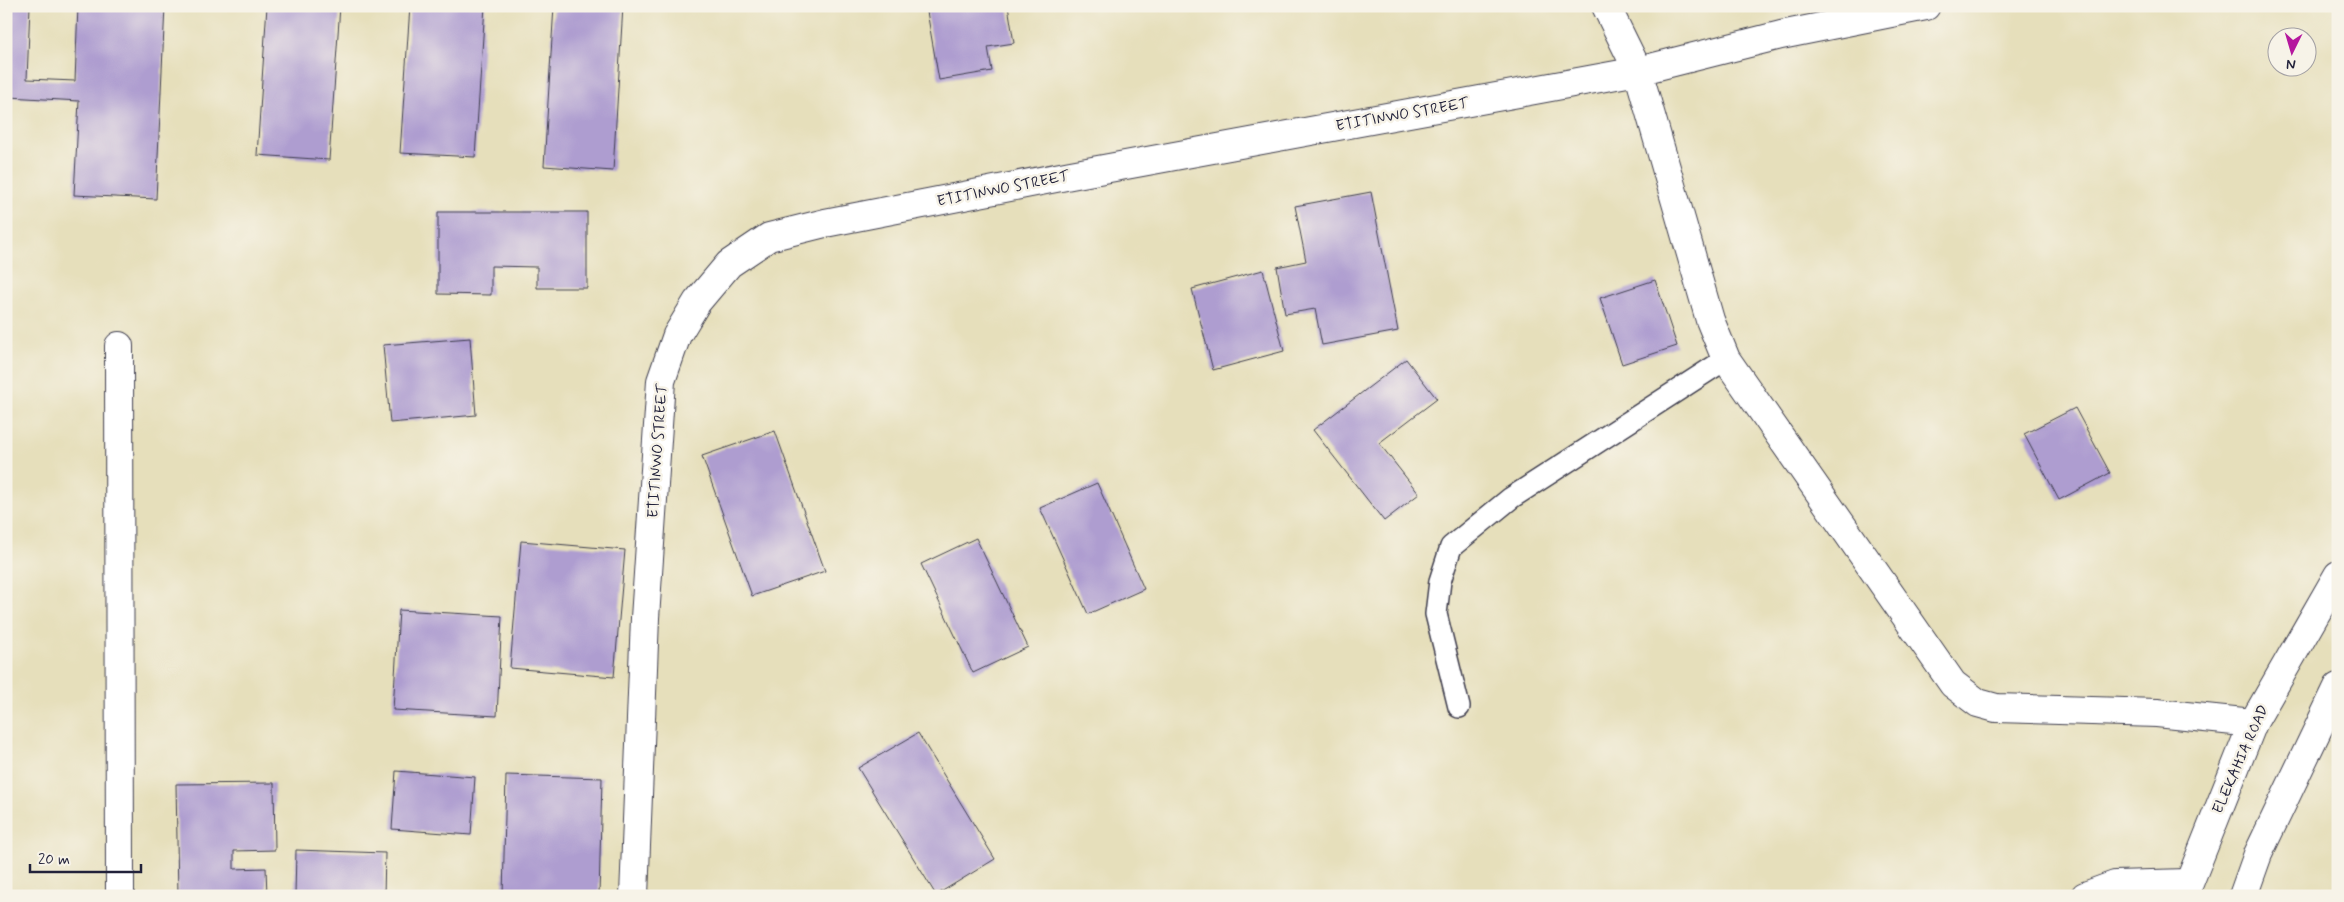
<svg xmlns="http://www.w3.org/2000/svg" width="2344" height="902" viewBox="0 0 2344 902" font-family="Mynerve,sans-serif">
<rect width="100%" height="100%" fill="#f7f3e8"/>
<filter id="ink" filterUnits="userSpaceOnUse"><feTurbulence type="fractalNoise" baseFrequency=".02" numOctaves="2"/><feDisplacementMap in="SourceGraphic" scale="10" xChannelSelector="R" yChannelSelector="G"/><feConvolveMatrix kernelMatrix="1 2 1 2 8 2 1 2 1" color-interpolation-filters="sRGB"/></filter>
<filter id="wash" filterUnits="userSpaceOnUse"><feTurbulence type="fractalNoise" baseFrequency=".0096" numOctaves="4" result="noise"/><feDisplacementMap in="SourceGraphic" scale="20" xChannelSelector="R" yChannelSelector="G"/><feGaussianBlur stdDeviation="1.12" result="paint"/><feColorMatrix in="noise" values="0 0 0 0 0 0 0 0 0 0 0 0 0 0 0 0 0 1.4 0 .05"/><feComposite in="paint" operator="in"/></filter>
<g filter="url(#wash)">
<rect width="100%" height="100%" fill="#e6dfbb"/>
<g id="blocks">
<!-- building -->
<path fill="#ae9dd0" d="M6,6H30L27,79L75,81L78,6H165L156,199L74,195L79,101L9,97L6,114Z
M267,6H340L329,160L257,155Z
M410,6H485L475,157L400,153Z
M554,6H623L613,171L544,166Z
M926,6H1008L1014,43L988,47L992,71L939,80Z
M1371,192L1398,331L1322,345L1315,309L1285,314L1277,267L1306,261L1295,206Z
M438,212H587V288H537V267L491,266V295L438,294Z
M1263,270L1284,351L1213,370L1192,289Z
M1655,280L1677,346L1622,364L1600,298Z
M470,338L476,415L390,423L383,345Z
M1406,359L1437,399L1379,443L1419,494L1384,521L1313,430Z
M2075,408L2110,473L2059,500L2024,434Z
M775,431L825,571L752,596L702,456Z
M1097,483L1144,589L1088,614L1040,508Z
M976,538L1028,647L973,673L921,564Z
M521,541L625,550L614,677L510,668Z
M399,610L502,616L497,716L393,710Z
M918,733L995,859L936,895L858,768Z
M396,771L475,777L471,835L392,829Z
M506,775L602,778L599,896H503Z
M274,783L275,850L234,851V869L266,868L267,896H178L176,784Z
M296,850L385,853L384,896H295Z"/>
</g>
</g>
<g filter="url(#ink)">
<use href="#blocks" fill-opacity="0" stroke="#3f3e4e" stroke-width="1"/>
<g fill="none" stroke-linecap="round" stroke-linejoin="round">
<defs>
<path id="service" d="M1459,707L1436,614L1440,581L1451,547L1511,498L1726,359"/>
<path id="minor" d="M1606,6L1638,71L1710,320L1726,359L1953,684L1978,703L1996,708L2157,713L2253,723
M119,346L120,896
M634,896L645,618L661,381L677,335L697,302L729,264L769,237L825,223L1071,175L1638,71L1781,35L1926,6
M2085,896L2115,885L2188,883"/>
<path id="primary" d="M2184,896L2253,723L2338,575
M2243,896L2258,854L2338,687"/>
</defs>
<!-- service casing -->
<use href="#service" stroke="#3f3e4e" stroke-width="24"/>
<!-- minor casing -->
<use href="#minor" stroke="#3f3e4e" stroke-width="30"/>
<!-- primary casing -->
<use href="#primary" stroke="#3f3e4e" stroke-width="30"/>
<!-- service -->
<use href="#service" stroke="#fff" stroke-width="21"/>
<!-- minor -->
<use href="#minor" stroke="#fff" stroke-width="28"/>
<!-- primary -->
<use href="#primary" stroke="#fff" stroke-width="28"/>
</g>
</g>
<g text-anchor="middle" stroke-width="5" stroke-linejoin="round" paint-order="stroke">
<!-- street labels -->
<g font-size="15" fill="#22223b" stroke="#f7f3e8">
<text transform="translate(1402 114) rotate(-10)" y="5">ETITINWO STREET</text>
<text transform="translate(1003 188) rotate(-11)" y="5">ETITINWO STREET</text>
<text transform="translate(657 451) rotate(-86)" y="5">ETITINWO STREET</text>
<text transform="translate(2240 759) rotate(-66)" y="5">ELEKAHIA ROAD</text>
</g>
</g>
<!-- margin -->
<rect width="2344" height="902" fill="none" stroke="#f7f3e8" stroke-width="25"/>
<!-- north arrow -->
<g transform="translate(2292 52) rotate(185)"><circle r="24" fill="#f7f3e8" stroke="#a29fa3"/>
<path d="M0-4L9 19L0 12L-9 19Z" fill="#b5179e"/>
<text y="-8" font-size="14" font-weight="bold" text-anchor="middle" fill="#22223b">N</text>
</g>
<!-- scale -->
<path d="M30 864v8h111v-8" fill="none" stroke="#22223b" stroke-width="2.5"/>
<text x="38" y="864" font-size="15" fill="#22223b" stroke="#f7f3e8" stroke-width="4" paint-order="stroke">20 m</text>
</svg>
